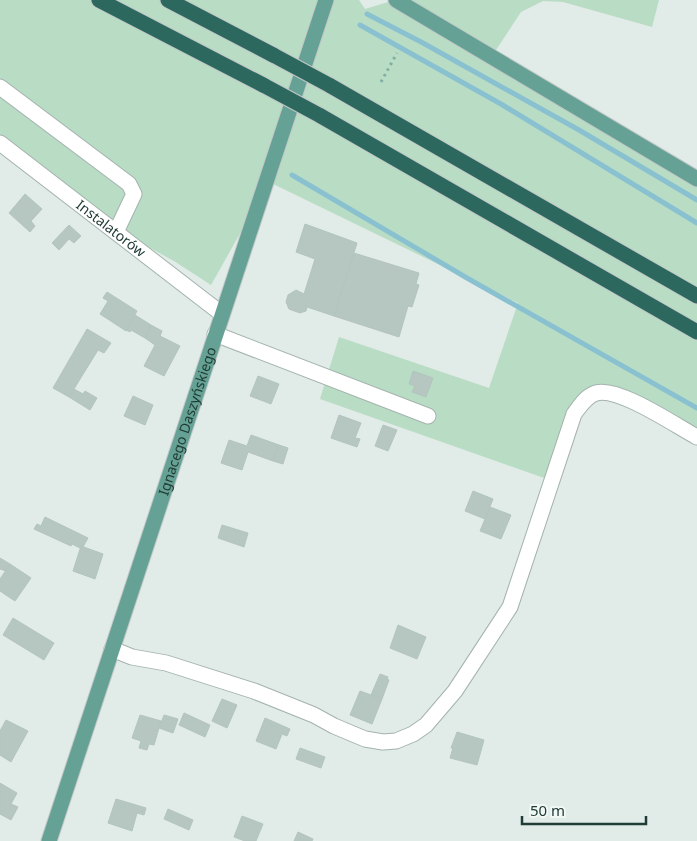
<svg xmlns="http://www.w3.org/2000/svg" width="697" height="841" viewBox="0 0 697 841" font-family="'Noto Sans',sans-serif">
<rect width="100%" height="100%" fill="#e1ebe7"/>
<!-- green -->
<path fill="#b9dcc5" d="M0,0H359L365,9L395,0H659L652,27L563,2L543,1L521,12L492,56L697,179V437L624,398L588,397L547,479L320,399L339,337L489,388L518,303L269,182L211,285L174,261L75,207L0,136Z"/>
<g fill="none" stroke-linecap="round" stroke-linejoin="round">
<!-- stream -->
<path stroke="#89c1d0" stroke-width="5" d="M367,14L423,43L579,130L697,200
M360,25L501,104L697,223
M292,175L467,278L697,408"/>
</g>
<!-- building -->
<path fill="#b6c6c0" stroke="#b3c5be" d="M25,194L42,209L31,221L35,226L30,232L9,213Z
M305,224L357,243L334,316L307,307L306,311L300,313L289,309L286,302L288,295L296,290L304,294L315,259L296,252Z
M69,225L81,236L74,243L69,239L59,250L52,243Z
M354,253L419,273L416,284L419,285L412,307L408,306L399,337L334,316Z
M107,292L137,311L126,331L100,314L108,301L103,298Z
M135,315L151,325L145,338L131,330L130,332L126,330Z
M151,325L162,331L160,336L180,346L164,376L144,366L155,345L145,338Z
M87,329L111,343L104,353L98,350L69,397L53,388Z
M413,371L433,378L426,397L412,392L415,386L409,384Z
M258,376L279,384L271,404L250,396Z
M74,389L83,394L85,391L97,398L90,410L69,397Z
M133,396L153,405L145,425L124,416Z
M339,415L361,423L355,438L360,439L357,447L331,438Z
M383,425L397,430L388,451L375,446Z
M251,435L279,445L273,461L248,452L242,470L221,463L229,440L247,446Z
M279,445L288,448L283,464L273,461Z
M473,491L493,499L485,519L465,511Z
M490,507L511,515L501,539L480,531Z
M45,517L88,538L83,547L80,548L72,544L71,546L34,529L37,524L41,526Z
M222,525L248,533L244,547L218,538Z
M81,546L103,554L95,579L73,571Z
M0,558L10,564L6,571L0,569Z
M10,564L31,578L15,601L0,591V579Z
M13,618L54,643L44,660L3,635Z
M398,625L426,637L417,659L390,648Z
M380,674L388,677L387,679L389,680L382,699L371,695Z
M360,691L382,699L372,724L350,715Z
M222,699L237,705L227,728L212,721Z
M184,713L210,725L205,737L179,725Z
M140,715L161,721L154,745L149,744L147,750L139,748L141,741L132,738Z
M164,715L178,719L173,733L159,728Z
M265,718L290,729L287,736L282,734L276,749L256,741Z
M6,720L28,731L11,762L0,755V731Z
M457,732L484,740L477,765L450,758L453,748H451Z
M300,748L325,757L321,768L296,759Z
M0,783L17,793L11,804L18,807L11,820L0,814Z
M116,799L146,808L144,815L137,813L132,831L108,823Z
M168,809L193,820L189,830L164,819Z
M242,816L263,824L256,841H245L234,837Z
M298,832L313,839L312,841H294Z"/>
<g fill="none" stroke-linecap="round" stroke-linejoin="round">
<defs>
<g id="minor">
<path d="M0,87L129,184L134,194L116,232"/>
<path id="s1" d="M0,143L222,314"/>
<path d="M215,334L428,416"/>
<path d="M112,649L132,657L166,663L254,691L314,715L334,726L365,739L383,742L396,741L413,734L426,725L455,691L510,607L574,414C580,406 586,396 596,393C618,386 676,426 697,437"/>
</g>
<g id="major">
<path d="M396,0L697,179"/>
<path id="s2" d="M49,841L326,0"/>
</g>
<path id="highway" d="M99,0L265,86
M168,0L275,56
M329,85L697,296
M319,115L697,332"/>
</defs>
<!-- minor casing -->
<use href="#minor" stroke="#a4b3ae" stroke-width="17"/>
<!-- major casing -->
<use href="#major" stroke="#c1c8c7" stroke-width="17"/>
<!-- highway casing -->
<use href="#highway" stroke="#c1c8c7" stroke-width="17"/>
<!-- path -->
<path stroke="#81afa3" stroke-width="3" stroke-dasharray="2.5 4" stroke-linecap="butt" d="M381,82L397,53"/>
<!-- minor -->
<use href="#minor" stroke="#fff" stroke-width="15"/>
<!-- major -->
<use href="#major" stroke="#65a195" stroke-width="15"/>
<!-- highway -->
<use href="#highway" stroke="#2d685f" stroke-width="15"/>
<defs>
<path id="highway-bridge" d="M275,56L329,85
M265,86L319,115"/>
</defs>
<!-- highway-bridge casing -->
<use href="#highway-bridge" stroke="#c1c8c7" stroke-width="17" stroke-linecap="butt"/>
<!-- highway-bridge -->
<use href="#highway-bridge" stroke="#2d685f" stroke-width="15"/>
</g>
<g text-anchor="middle" stroke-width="4.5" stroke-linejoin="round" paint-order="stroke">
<!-- street labels -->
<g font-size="14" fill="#213c36" stroke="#f1f8f5">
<text dy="5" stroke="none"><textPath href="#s1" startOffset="140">Instalatorów</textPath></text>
<text dy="5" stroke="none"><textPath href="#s2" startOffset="442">Ignacego Daszyńskiego</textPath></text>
</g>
</g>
<!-- scale -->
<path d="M522 816v8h124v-8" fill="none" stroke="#213c36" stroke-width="2.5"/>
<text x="530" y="816" font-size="15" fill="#213c36" stroke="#f1f8f5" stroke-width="4" paint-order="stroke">50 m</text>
</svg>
